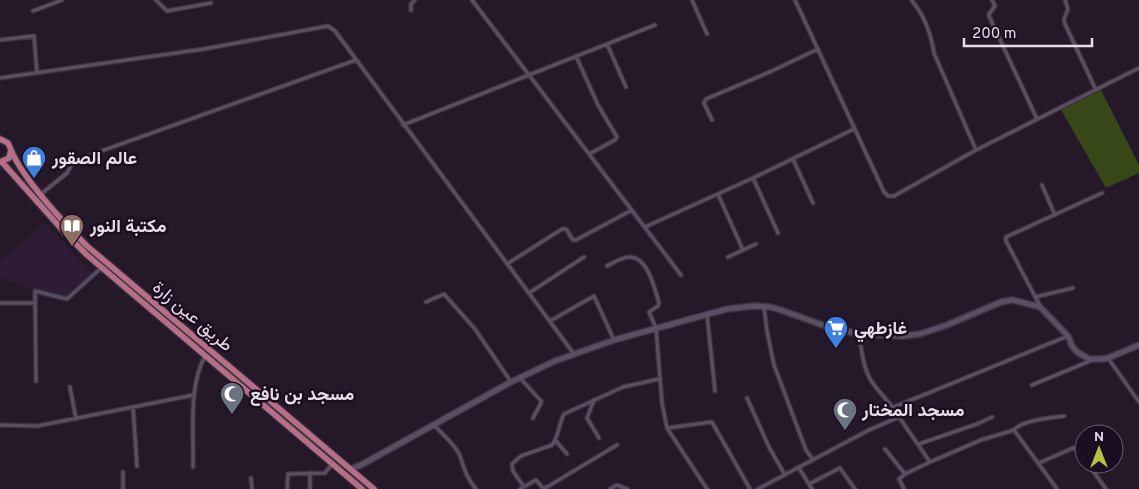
<svg xmlns="http://www.w3.org/2000/svg" width="1139" height="489" viewBox="0 0 1139 489" font-family="Overpass,Vazirmatn,sans-serif">
<rect width="100%" height="100%" fill="#241829"/>
<!-- built -->
<path fill="#2d1c34" d="M45,223L93,274L66,298L0,279V261Z"/>
<!-- green -->
<path fill="#374718" d="M1101,90L1139,165V173L1106,188L1061,110Z"/>
<g fill="none" stroke-linecap="round" stroke-linejoin="round">
<defs>
<path id="street" d="M156,0L167,11L211,3
M472,0L681,275
M692,0L707,34
M795,0L884,192L888,196H894L976,150L1139,68
M992,0L995,6L989,14V16L1037,119
M1065,0L1068,9L1064,19L1065,24L1096,90
M912,1C925,16 931,34 934,53L976,150
M411,10V4L415,0
M33,11L62,0
M0,40L34,36L37,73
M607,44L626,87
M576,56L598,105L617,137L615,140L589,154
M0,78L204,49L328,26L335,31L574,354
M712,120L704,103L706,99L772,71L818,49
M403,125L655,25
M793,159L813,203
M753,178L778,233
M1042,185L1055,215
M41,194L67,173L73,162L79,159L356,60
M718,194L743,250L728,257
M645,227L753,178L854,129
M743,250L756,244
M507,264L562,229H566L573,240H576L632,210
M607,266C613,263 622,257 629,257C648,256 655,290 659,303L658,306L649,312L656,328L662,403L667,428L707,489
M529,293L584,257
M1035,297L1073,288
M426,302L444,294L475,329L511,382
M0,303H34
M1040,306L1006,241V237L1102,193
M764,307L767,331L774,365L806,450L813,460
M707,314L715,391
M550,321L594,296L614,340
M1108,358L1139,402
M520,378L541,401V403L533,418
M36,381L35,291L67,299L101,268
M1032,385L1090,361
M70,387L76,419
M747,398L769,447L785,475
M594,400L587,418L599,438
M133,407L137,466
M894,407L1068,336
M899,417L930,462L905,474L899,479L904,489
M0,425L37,426L194,395
M434,425C442,434 456,445 460,456C465,470 466,477 476,489
M667,428L712,422L750,489
M1014,430C1022,420 1051,418 1064,416
M556,441L567,454
M919,444L977,424L992,417
M885,449L905,474
M930,462L981,440L1014,430L1057,489
M1039,463L1073,448L1077,450L1084,458
M1088,464L1106,489
M193,467C194,433 188,387 205,356
M799,468L812,489
M310,473V489
M251,478L252,489
M809,484L840,468L855,489
M524,487L513,471L512,464L521,456L552,445C559,436 559,423 564,414L623,387L659,379
M123,489V472
M287,489L288,474L325,473L332,464
M520,489L536,480L543,488L547,487L617,445
M610,489L617,485L627,489
M758,489L869,430L899,417C893,405 883,397 875,386C863,372 862,352 859,334"/>
<path id="secondary" d="M351,469L361,465L511,382L555,361L614,340L727,309L754,306L770,307L781,310L828,327L859,334L903,336L920,334L947,325L1001,302L1013,300L1040,307L1068,336L1072,346L1077,352L1089,359H1101L1108,358L1139,345"/>
<path id="primary" d="M0,139L8,143L11,150L9,158L0,162
M11,150C23,179 64,223 87,246L374,489
M2,162L66,234L87,255L362,489"/>
</defs>
<!-- street casing -->
<use href="#street" stroke="#3d3441" stroke-width="5.5"/>
<!-- secondary casing -->
<use href="#secondary" stroke="#3d3441" stroke-width="8"/>
<!-- primary casing -->
<use href="#primary" stroke="#3d3441" stroke-width="8"/>
<!-- street -->
<use href="#street" stroke="#5c4e62" stroke-width="3"/>
<!-- secondary -->
<use href="#secondary" stroke="#5c4e62" stroke-width="5"/>
<!-- primary -->
<use href="#primary" stroke="#b76e87" stroke-width="5.5"/>
</g>
<!-- icons -->
<defs>
<symbol id="shop-pin" viewBox="-11 -11 22 30"><path d="M0 17L-7.5 6A9.5 9.5 0 1 1 7.5 6Z" fill="#3f7fe0" stroke="#1b0e20"/><path d="M-5-2.5h2.3a2.7 3.5 0 0 1 5.4 0H5L5.5 6h-11ZM-1.5-2.5h3a1.5 2.3 0 0 0-3 0Z" fill="#fff"/></symbol>
<symbol id="library-pin" viewBox="-11 -11 22 30"><path d="M0 17L-7.5 6A9.5 9.5 0 1 1 7.5 6Z" fill="#8d6e63" stroke="#1b0e20"/><path d="M-6-4Q-3-5.5-.7-3.5V5Q-3 3-6 4ZM6-4Q3-5.5 .7-3.5V5Q3 3 6 4Z" fill="#fff"/></symbol>
<symbol id="supermarket-pin" viewBox="-11 -11 22 30"><path d="M0 17L-7.5 6A9.5 9.5 0 1 1 7.5 6Z" fill="#3f7fe0" stroke="#1b0e20"/><path d="M-6-5.5h2.5l.6 2H6L4.5 2H-2.5L-4.4-4H-6ZM-1.5 3.2a1.3 1.3 0 1 0 .1 0ZM3 3.2a1.3 1.3 0 1 0 .1 0Z" fill="#fff"/></symbol>
<symbol id="mosque-pin" viewBox="-11 -11 22 30"><path d="M0 17L-7.5 6A9.5 9.5 0 1 1 7.5 6Z" fill="#6b7280" stroke="#1b0e20"/><path d="M3.5-4.9A6 6 0 1 0 3.5 4.9A5 5 0 1 1 3.5-4.9Z" fill="#fff"/></symbol>
</defs>
<g fill-rule="evenodd">
<use href="#shop-pin" x="20" y="144" width="28" height="38"/>
<use href="#library-pin" x="58" y="212" width="28" height="38"/>
<use href="#supermarket-pin" x="822" y="314" width="28" height="38"/>
<use href="#mosque-pin" x="218" y="380" width="28" height="38"/>
<use href="#mosque-pin" x="831" y="396" width="28" height="38"/>
</g>
<g text-anchor="middle" stroke-width="5" stroke-linejoin="round" paint-order="stroke">
<!-- poi labels -->
<g font-size="18" font-weight="bold" fill="#e6dde9" stroke="#1b0e20" text-anchor="start">
<text x="52" y="164">عالم الصقور</text>
<text x="90" y="232">مكتبة النور</text>
<text x="854" y="334">غازطهي</text>
<text x="250" y="400">مسجد بن نافع</text>
<text x="862" y="416">مسجد المختار</text>
</g>
<!-- street labels -->
<g font-size="18" fill="#e6dde9" stroke="#1b0e20">
<text transform="translate(193 316) rotate(40)" y="6">طريق عين زارة</text>
</g>
</g>
<!-- north arrow -->
<g transform="translate(1099 449)"><circle r="24" fill="#1b0e20" stroke="#6c6170"/>
<path d="M0-4L9 19L0 12L-9 19Z" fill="#bac045"/>
<text y="-8" font-size="14" font-weight="bold" text-anchor="middle" fill="#e6dde9">N</text>
</g>
<!-- scale -->
<path d="M964 38v8h128v-8" fill="none" stroke="#e6dde9" stroke-width="2.5"/>
<text x="972" y="38" font-size="15" fill="#e6dde9" stroke="#1b0e20" stroke-width="4" paint-order="stroke">200 m</text>
</svg>
